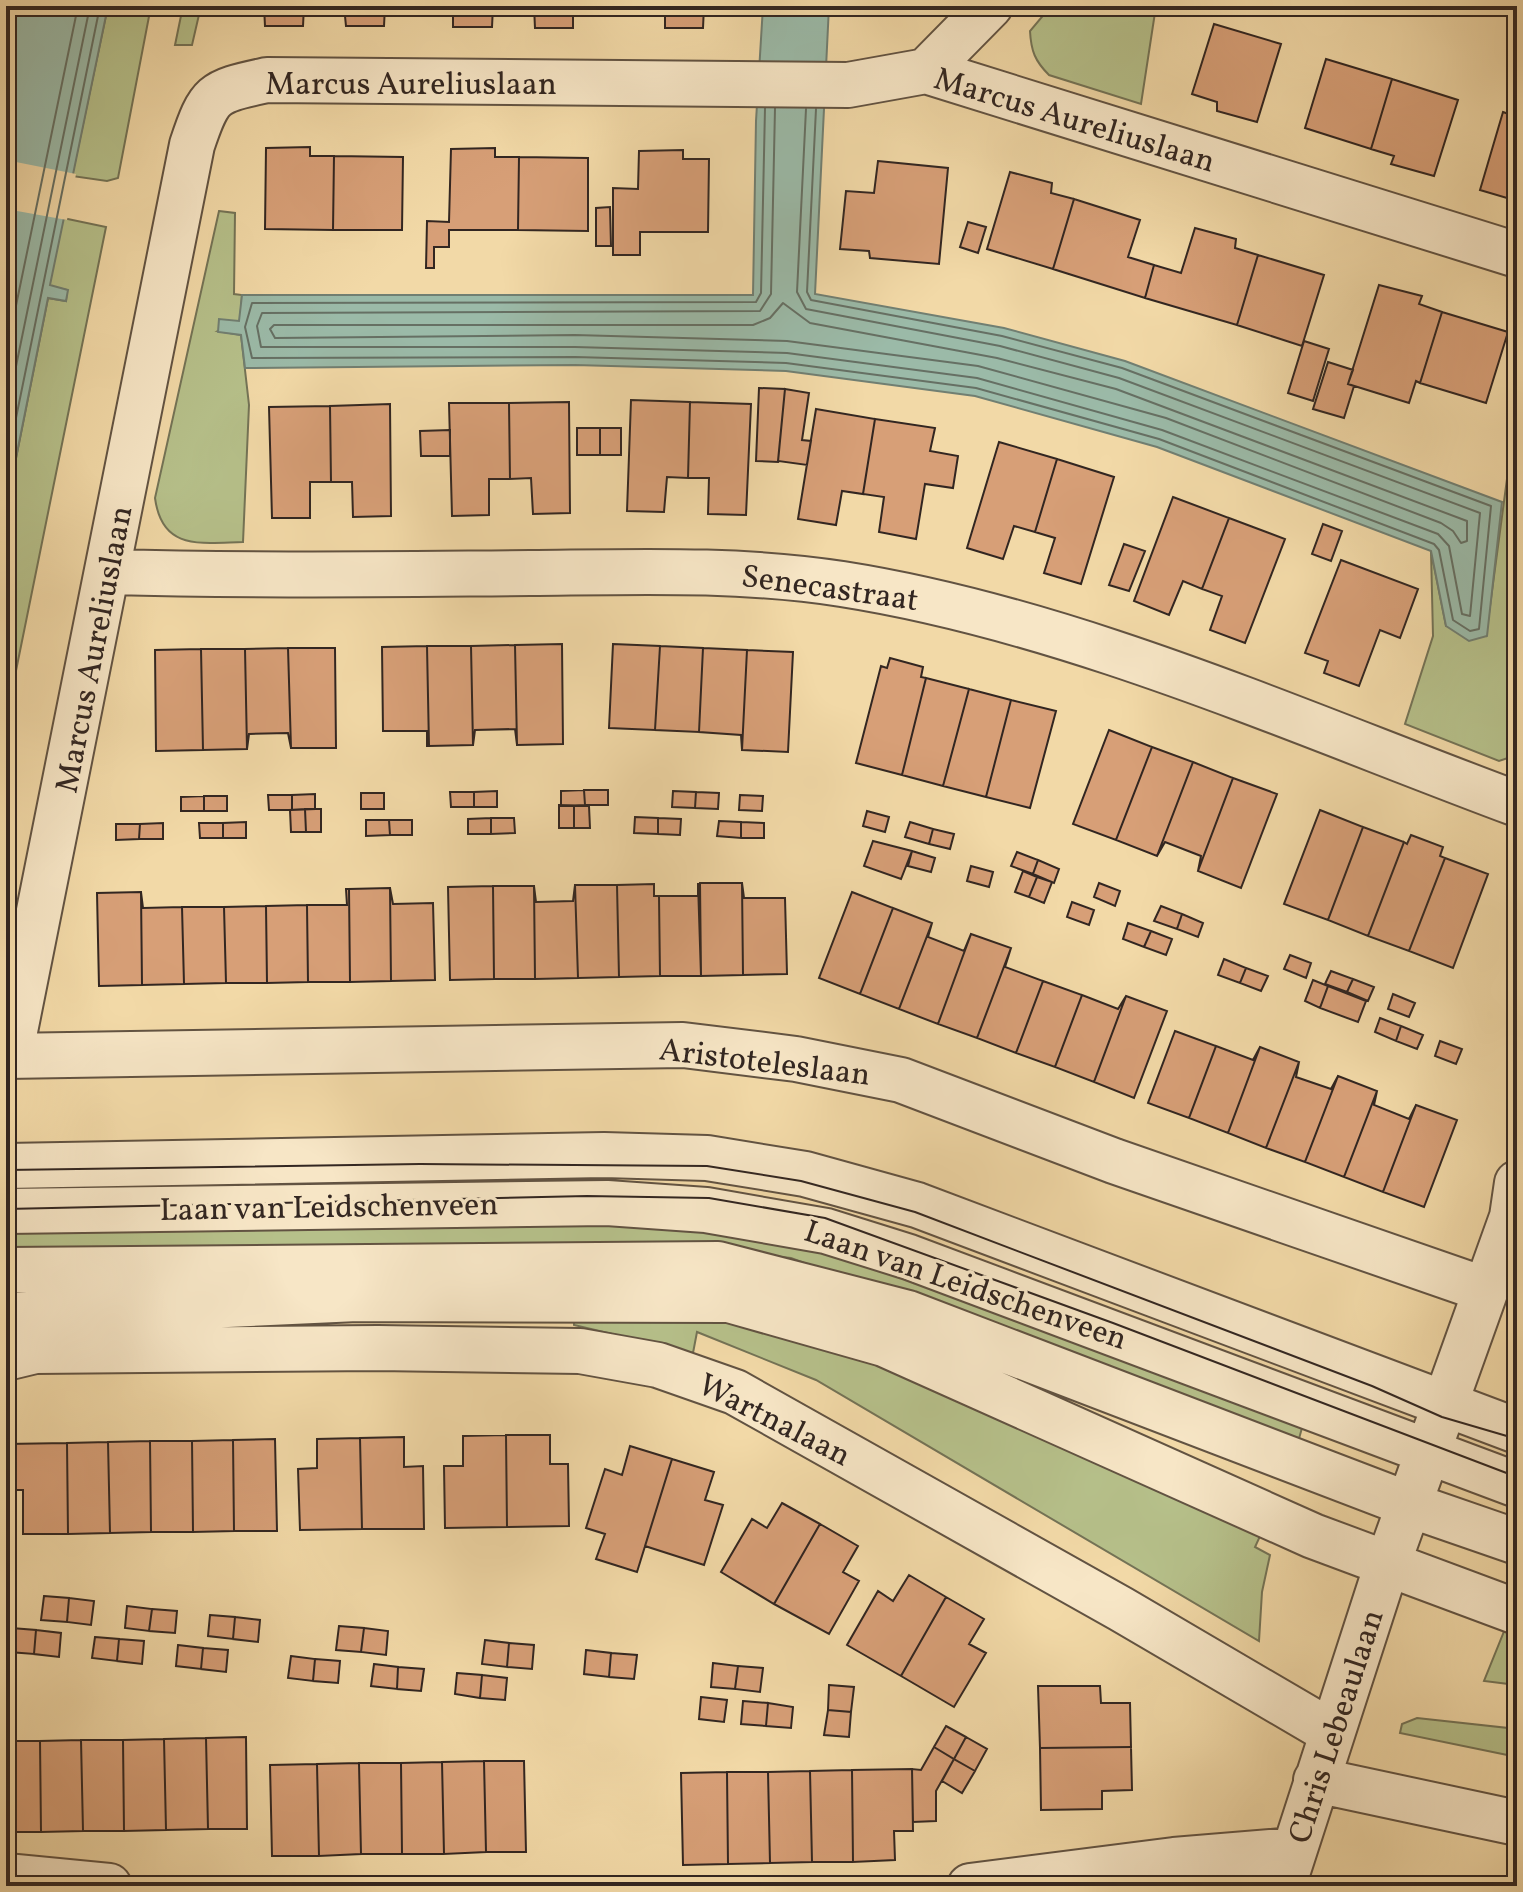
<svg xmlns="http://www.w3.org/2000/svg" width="1523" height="1892" viewBox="0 0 1523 1892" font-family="Vollkorn,serif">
<rect width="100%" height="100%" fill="#f2d9a7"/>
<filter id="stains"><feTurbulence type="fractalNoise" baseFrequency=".0025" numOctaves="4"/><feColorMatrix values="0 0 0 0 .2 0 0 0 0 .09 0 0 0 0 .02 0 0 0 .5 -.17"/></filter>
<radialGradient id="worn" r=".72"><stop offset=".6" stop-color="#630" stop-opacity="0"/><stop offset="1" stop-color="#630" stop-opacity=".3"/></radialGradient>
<!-- green -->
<path fill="#b6c08a" stroke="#747356" stroke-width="2" d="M108,6H151L118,178L107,181L72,176Z
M183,6H201L192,45H175Z
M1051,6H1156L1141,104L1049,75C1035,61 1031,51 1030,31Z
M219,211L235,213L234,294L242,295L240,322L218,331L241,335L249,405L243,542C201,543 162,551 155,498Z
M63,218L106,227L6,720V508L48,298L66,301L67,290L49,286Z
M1509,464L1517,466V755L1499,761L1405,724L1433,636L1431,551L1446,626L1486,636Z
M678,1224L811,1239L1305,1417L1297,1446L791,1258L647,1243L6,1253V1226Z
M574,1311L733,1316L876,1358L1261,1534L1255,1547L1270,1555L1262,1592L1259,1641L816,1380L697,1332L693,1353L574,1325Z
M1505,1629L1517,1633V1685L1484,1681Z
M1417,1718L1517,1729V1757L1400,1733L1402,1724Z"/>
<!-- water -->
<path fill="#9bbaa8" stroke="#717f72" stroke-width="2" d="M6,6H108L50,285L68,290L66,301L48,298L6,508Z
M763,6H829L815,294L1004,328L1125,361L1502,502L1487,636L1469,641L1446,626L1431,551L1157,447L975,396L786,371L575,365L245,368L241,335L218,332L219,319L239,321L242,295H753L756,121Z"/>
<!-- pier -->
<path fill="#f2d9a7" d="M6,160L76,174L67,220L6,209Z"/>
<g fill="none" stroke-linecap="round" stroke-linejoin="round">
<!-- shore -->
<path stroke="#667064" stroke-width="2" d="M765,108L761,293L756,302L252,303L245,327L252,358L575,357L786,363L976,388L1159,439L1434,544L1439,550L1453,620L1470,631L1479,629L1491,506L1122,368L1002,336L811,300L807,292L816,109
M775,108L771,294L760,311L262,313L257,326L261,347H575L787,353L977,378L1162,430L1438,534L1449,546L1462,614L1470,616L1480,513L1119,378L1000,346L806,309L797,292L806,109
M783,303L810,323L997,358L1116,389L1467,521V541L1461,543L1453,531L1441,523L1166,418L978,366L787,341L575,335L275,338L270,329L274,325H753L770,318Z
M6,354L78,6
M6,415L90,6
M6,467L100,6"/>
</g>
<!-- building -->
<path fill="#d79f77" stroke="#322621" stroke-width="2" d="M264,6H304L303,26H265Z
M344,6H385L384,26H346Z
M453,6H493L492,27H453Z
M534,6H573V28H535Z
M665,6H704L703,28H665Z
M1214,24L1281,44L1257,122L1217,111V102L1192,94Z
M1326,59L1392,79L1371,149L1305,128Z
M1392,79L1458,100L1434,176L1391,164L1394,156L1371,149Z
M1503,112L1517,117V201L1480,190Z
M310,147V156H334L333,230L265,229L266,148Z
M495,148V157H519L518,230H449V247H434V268H426L427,221L449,222L451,149Z
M683,150V159H709L708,232H640V255H613V188L638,189L639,151Z
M334,156L403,157L402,230H333Z
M519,157L588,158V231L518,230Z
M878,161L948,168L939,264L870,258L869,251L840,249L846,191L874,193Z
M1010,172L1052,183L1051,193L1074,199L1053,269L987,249Z
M1074,199L1140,220L1128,257L1154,265L1145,298L1053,269Z
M610,207L611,246H596V208Z
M968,222L986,227L978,253L960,247Z
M1195,228L1236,239L1235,248L1258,255L1237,325L1145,298L1154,265L1181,273Z
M1258,255L1324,275L1302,346L1237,325Z
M1379,285L1422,296L1419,304L1442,312L1420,383L1416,381L1409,403L1348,384Z
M1442,312L1508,332L1486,403L1420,383Z
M1304,341L1329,349L1313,401L1288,393Z
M1328,362L1353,370L1348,384L1354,386L1344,418L1313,409Z
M759,388L785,389L778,462L756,461Z
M785,389L809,393L802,440L811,441L807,465L778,461Z
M631,400L690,402L688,478L667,477L664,512L627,511Z
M569,402L570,513L533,514L531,478L510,479L509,403Z
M690,402L751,404L746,515L708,514L709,478H688Z
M449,403H509L510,479H489V515L452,516Z
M390,404L391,516L353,517L352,482H331L330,406Z
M330,406L331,482H310V518H272L269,407Z
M816,409L875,419L863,494L842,491L836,525L798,519Z
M875,419L935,428L930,451L958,456L953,488L925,484L916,539L879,532L884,497L863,494Z
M577,428H600V455H577Z
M600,428H621V455H600Z
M450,430V456H421L420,431Z
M999,442L1057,459L1035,532L1014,526L1003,559L967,548Z
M1057,459L1114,477L1081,584L1044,573L1055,538L1035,532Z
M1173,497L1229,518L1202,589L1183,581L1169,615L1134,601Z
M1229,518L1285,539L1245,643L1210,630L1222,596L1202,589Z
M1323,524L1342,531L1331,561L1312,554Z
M1124,544L1145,551L1129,591L1109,585Z
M1341,560L1418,589L1400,638L1380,630L1359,686L1324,673L1328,661L1305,653Z
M562,644L563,744L517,745L515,645Z
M613,644L660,646L655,730L609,728Z
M515,645L517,745L515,729L475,730L473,745L471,646Z
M427,646H471L473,745L429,746Z
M427,646L429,746H427V731H383L382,647Z
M660,646L703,648L699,732L655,730Z
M288,648H335L336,748H291Z
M288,648L291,748L288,733L249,734L247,749L245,649Z
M703,648L747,650L742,750L741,735L699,732Z
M201,649H245L247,749L203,750Z
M201,649L203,750L156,751L155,650Z
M747,650L793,652L788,752L742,750Z
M890,658L923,667L921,677L926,678L902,775L856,763L881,666L887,668Z
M926,678L969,689L943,786L902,775Z
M969,689L1011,700L986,797L943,786Z
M1011,700L1056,711L1030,808L986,797Z
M1109,730L1152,747L1116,840L1073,824Z
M1152,747L1193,762L1157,856L1116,840Z
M1193,762L1233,778L1198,871L1201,856L1165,842L1157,856Z
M1233,778L1277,794L1241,888L1198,871Z
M584,790L585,805L561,806V791Z
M584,790H608V805H585Z
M497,791V807H474V792Z
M673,791L696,792L695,808L672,807Z
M450,792H474V807H451Z
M696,792L719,793L718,809L695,808Z
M361,793H384V809H361Z
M315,794V809L292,810V795Z
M268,795H292V810H269Z
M740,795L763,796L762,811L739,810Z
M204,796V811H181V797Z
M204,796H227V811H204Z
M559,805L574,806V828H559Z
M574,806H589L590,828H574Z
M305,809H321V832H306Z
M305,809L306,832H291L290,810Z
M1320,810L1363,827L1328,920L1284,904Z
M867,811L889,817L885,832L863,826Z
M635,817L658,818V834L634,833Z
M491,818H514L515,833L491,834Z
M491,818V834H468V819Z
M658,818L681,819L680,835L658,834Z
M366,820H389L390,835L366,836Z
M389,820H412V835H390Z
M719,821L741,822V838L717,836Z
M246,822V838H223V823Z
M741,822L764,823V838H741Z
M910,822L933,829L929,844L905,837Z
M163,823V839H139L140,824Z
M199,823H223V838H200Z
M116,824H140L139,839L116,840Z
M1363,827L1404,842L1368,936L1328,920Z
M933,829L954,834L950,849L929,844Z
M1411,835L1443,847L1440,856L1445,858L1409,951L1368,936L1404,842L1407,844Z
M873,841L912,851L901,879L864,866Z
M912,851L935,858L931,872L908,866Z
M1017,852L1038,860L1033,874L1011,866Z
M1445,858L1488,874L1453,968L1409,951Z
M1038,860L1059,869L1054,883L1033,874Z
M971,866L993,872L989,887L967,881Z
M1023,871L1037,877L1029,897L1015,892Z
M1037,877L1052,882L1044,903L1029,897Z
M698,883L701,976H660L659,896H698Z
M700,883H742L743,975L701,976Z
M742,883L744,898H785L787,974L743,975Z
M1099,883L1120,891L1115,906L1094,897Z
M654,884V896H659L660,976L619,977L617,885Z
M575,885H617L619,977L578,978Z
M575,885L578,978L535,979L534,886L536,902L573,901Z
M493,886L494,979L450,980L448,887Z
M493,886H534L535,979H494Z
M390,888L391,981L350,982L349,889Z
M390,888L393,904L433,903L435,980L391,981Z
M346,889H349L350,982H308L307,905H347Z
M141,892L142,985L99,986L97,893Z
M141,892L143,908L182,907L184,984L142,985Z
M852,892L893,908L860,994L819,978Z
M1072,902L1094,910L1089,925L1067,917Z
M307,905L308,982L267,983L266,906Z
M266,906L267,983H226L224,907Z
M1161,906L1182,914L1177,929L1154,921Z
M182,907H224L226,983L184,984Z
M893,908L932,923L899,1009L860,994Z
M1182,914L1203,923L1198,937L1177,929Z
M932,923L928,937L964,951L971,934L938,1024L899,1009Z
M1128,923L1151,931L1144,947L1123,939Z
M1151,931L1172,939L1166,955L1144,947Z
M971,934L1011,948L977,1038L938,1024Z
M1011,948L1005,967L1043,981L1016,1053L977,1038Z
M1290,955L1311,963L1306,978L1284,969Z
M1224,959L1246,968L1240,983L1218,975Z
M1246,968L1268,976L1261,991L1240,983Z
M1331,971L1353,979L1347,992L1325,984Z
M1353,979L1374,987L1368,1001L1347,992Z
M1313,980L1328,986L1320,1008L1305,1001Z
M1043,981L1082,995L1055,1067L1016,1053Z
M1328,986L1366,1001L1358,1022L1320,1008Z
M1393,994L1415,1003L1409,1017L1388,1009Z
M1082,995L1118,1009L1126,996L1094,1082L1055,1067Z
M1126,996L1167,1011L1134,1098L1094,1082Z
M1380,1018L1401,1026L1396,1041L1375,1032Z
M1401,1026L1423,1035L1417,1049L1396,1041Z
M1175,1031L1216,1046L1189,1118L1148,1103Z
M1440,1041L1462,1049L1456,1064L1435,1056Z
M1216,1046L1253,1060L1260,1047L1228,1133L1189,1118Z
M1260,1047L1299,1062L1266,1148L1228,1133Z
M1299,1062L1296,1077L1331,1089L1338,1076L1305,1162L1266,1148Z
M1338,1076L1377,1091L1344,1177L1305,1162Z
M1377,1091L1374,1105L1409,1119L1416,1105L1383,1192L1344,1177Z
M1416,1105L1457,1120L1424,1207L1383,1192Z
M506,1435H550V1464H568L569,1526L507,1527Z
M506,1435L507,1527L445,1528L444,1466H463V1436Z
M404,1437V1467L423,1466L424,1529H362L360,1438Z
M360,1438L362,1529L300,1530L298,1469L317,1468V1439Z
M275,1439L277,1531H234L233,1440Z
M233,1440L234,1531L193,1532L192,1441Z
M150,1441L151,1532L110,1533L108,1442Z
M150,1441H192L193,1532H151Z
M108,1442L110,1533L68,1534L67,1443Z
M67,1443L68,1534H23V1490H6V1444Z
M630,1446L672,1459L637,1572L596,1559L605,1534L586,1528L605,1469L622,1475Z
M672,1459L714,1472L705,1500L723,1505L704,1565L645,1546Z
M782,1503L820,1524L774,1604L721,1572L752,1519L767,1528Z
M820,1524L858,1546L843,1572L859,1581L829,1634L774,1604Z
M909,1575L946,1597L901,1676L847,1645L878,1591L893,1601Z
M44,1596L69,1598L67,1622L41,1620Z
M946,1597L984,1619L969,1644L986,1653L954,1707L901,1676Z
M69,1598L94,1601L91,1625L67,1622Z
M127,1606L152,1609L149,1631L125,1628Z
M152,1609L177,1611L175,1633L149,1631Z
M210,1615L235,1617L233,1639L208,1636Z
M235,1617L260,1620L258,1642L233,1639Z
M339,1626L364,1628L361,1652L336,1650Z
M11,1628L36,1630L34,1654L9,1652Z
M364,1628L388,1631L386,1655L361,1652Z
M36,1630L61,1633L59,1657L34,1654Z
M95,1637L119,1639L117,1661L92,1658Z
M119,1639L144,1641L142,1664L117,1661Z
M485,1640L509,1643L507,1667L482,1664Z
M509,1643L534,1645L532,1669L507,1667Z
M178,1645L203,1648L201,1669L176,1666Z
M203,1648L228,1650L226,1672L201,1669Z
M586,1650L611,1653L609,1677L584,1674Z
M611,1653L637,1655L634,1679L609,1677Z
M291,1656L315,1659L313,1681L288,1678Z
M315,1659L340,1661L338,1683L313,1681Z
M713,1663L738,1666L735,1689L711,1687Z
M374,1664L398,1667L397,1689L371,1686Z
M738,1666L763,1668L760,1692L735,1689Z
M398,1667L424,1669L421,1691L397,1689Z
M457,1673L482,1675L480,1698L455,1694Z
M482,1675L507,1678L505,1700L480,1698Z
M829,1685L854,1687L851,1712L828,1710Z
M1038,1686H1100L1101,1703H1130L1131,1747L1040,1748Z
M701,1697L727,1700L724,1722L699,1719Z
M743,1701L768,1703L766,1726L741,1724Z
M768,1703L793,1707L791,1728L766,1726Z
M828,1710L851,1712L849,1737L824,1735Z
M946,1726L966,1737L954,1759L934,1747Z
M246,1737L247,1829H208L206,1738Z
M966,1737L987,1749L975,1771L954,1759Z
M206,1738L208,1829L166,1830L164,1739Z
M164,1739L166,1830L124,1831L123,1740Z
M81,1740L83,1831L41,1832L40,1741Z
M81,1740H123L124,1831H83Z
M6,1741H40L41,1832H6Z
M934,1747L954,1759L936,1791V1821L913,1822L912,1769L921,1770Z
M1131,1747L1132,1790L1102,1791V1809L1041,1810L1040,1748Z
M954,1759L975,1771L962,1793L942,1781Z
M484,1761L486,1852L444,1854L442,1762Z
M484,1761H524L526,1852H486Z
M442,1762L444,1854H402L401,1763Z
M359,1763H401L402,1854H361Z
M359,1763L361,1854L319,1856L317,1764Z
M317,1764L319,1856H272L270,1765Z
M912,1769L913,1831H894L895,1860L853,1862L852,1770Z
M852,1770L853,1862H812L810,1771Z
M810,1771L812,1862L770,1863L768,1772Z
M727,1772L728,1864L683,1865L681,1773Z
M727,1772H768L770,1863L728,1864Z"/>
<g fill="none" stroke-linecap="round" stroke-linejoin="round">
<defs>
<path id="minor" d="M926,71L990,6
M109,572C249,576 389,574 530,573C634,572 738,568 842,584C1071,620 1299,723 1517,804
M6,1056L683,1045L796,1059L901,1080L1114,1161L1486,1290
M10,1056L192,145C210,91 213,92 267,80L848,85L926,71L1517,255
M6,1166L604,1155L707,1158L805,1174L917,1205L1517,1431
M6,1211L607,1203L706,1210L826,1231L909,1257L1517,1485
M6,1270L718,1264L908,1313L1410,1505L1517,1542
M6,1315L357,1299L729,1300L884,1344L1313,1536L1517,1612
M6,1358L35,1351L378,1348L580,1351L658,1365L735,1392L1121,1609L1331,1732
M1316,1780L1517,1823
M6,1876L109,1886
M970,1886L1174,1860L1294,1850
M1283,1886L1382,1580L1512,1217L1517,1183"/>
</defs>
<!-- minor casing -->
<use href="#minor" stroke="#625342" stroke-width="48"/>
<!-- minor -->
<use href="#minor" stroke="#f7e6c6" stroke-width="44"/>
<!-- tram -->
<path stroke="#322621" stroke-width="2" d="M6,1170L420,1164L707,1166L801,1181L915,1212L1372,1386L1442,1417L1517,1439
M6,1209L587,1196L709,1198L825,1218L1113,1323L1517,1477"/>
</g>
<g text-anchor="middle" stroke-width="7" stroke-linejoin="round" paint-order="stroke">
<!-- street labels -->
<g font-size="32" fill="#322621" stroke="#f7e6c6">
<text x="411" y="94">Marcus Aureliuslaan</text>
<text transform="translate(1075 119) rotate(17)" y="11">Marcus Aureliuslaan</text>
<text transform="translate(830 587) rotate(8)" y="11">Senecastraat</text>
<text transform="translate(93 649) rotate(-79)" y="11">Marcus Aureliuslaan</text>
<text transform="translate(765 1061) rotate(7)" y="11">Aristoteleslaan</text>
<text transform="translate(329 1206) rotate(-1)" y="11">Laan van Leidschenveen</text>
<text transform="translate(966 1284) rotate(19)" y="11">Laan van Leidschenveen</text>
<text transform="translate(775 1419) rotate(27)" y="11">Wartnalaan</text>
<text transform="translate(1335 1726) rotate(-72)" y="11">Chris Lebeaulaan</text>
</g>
</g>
<!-- margin -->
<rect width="1523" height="1892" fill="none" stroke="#f2d9a7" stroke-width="32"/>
<rect x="8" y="8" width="1507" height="1876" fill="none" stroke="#322621" stroke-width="4"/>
<rect x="16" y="16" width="1491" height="1860" fill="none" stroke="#322621" stroke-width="2"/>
<rect width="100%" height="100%" filter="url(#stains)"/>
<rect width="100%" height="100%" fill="url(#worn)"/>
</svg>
